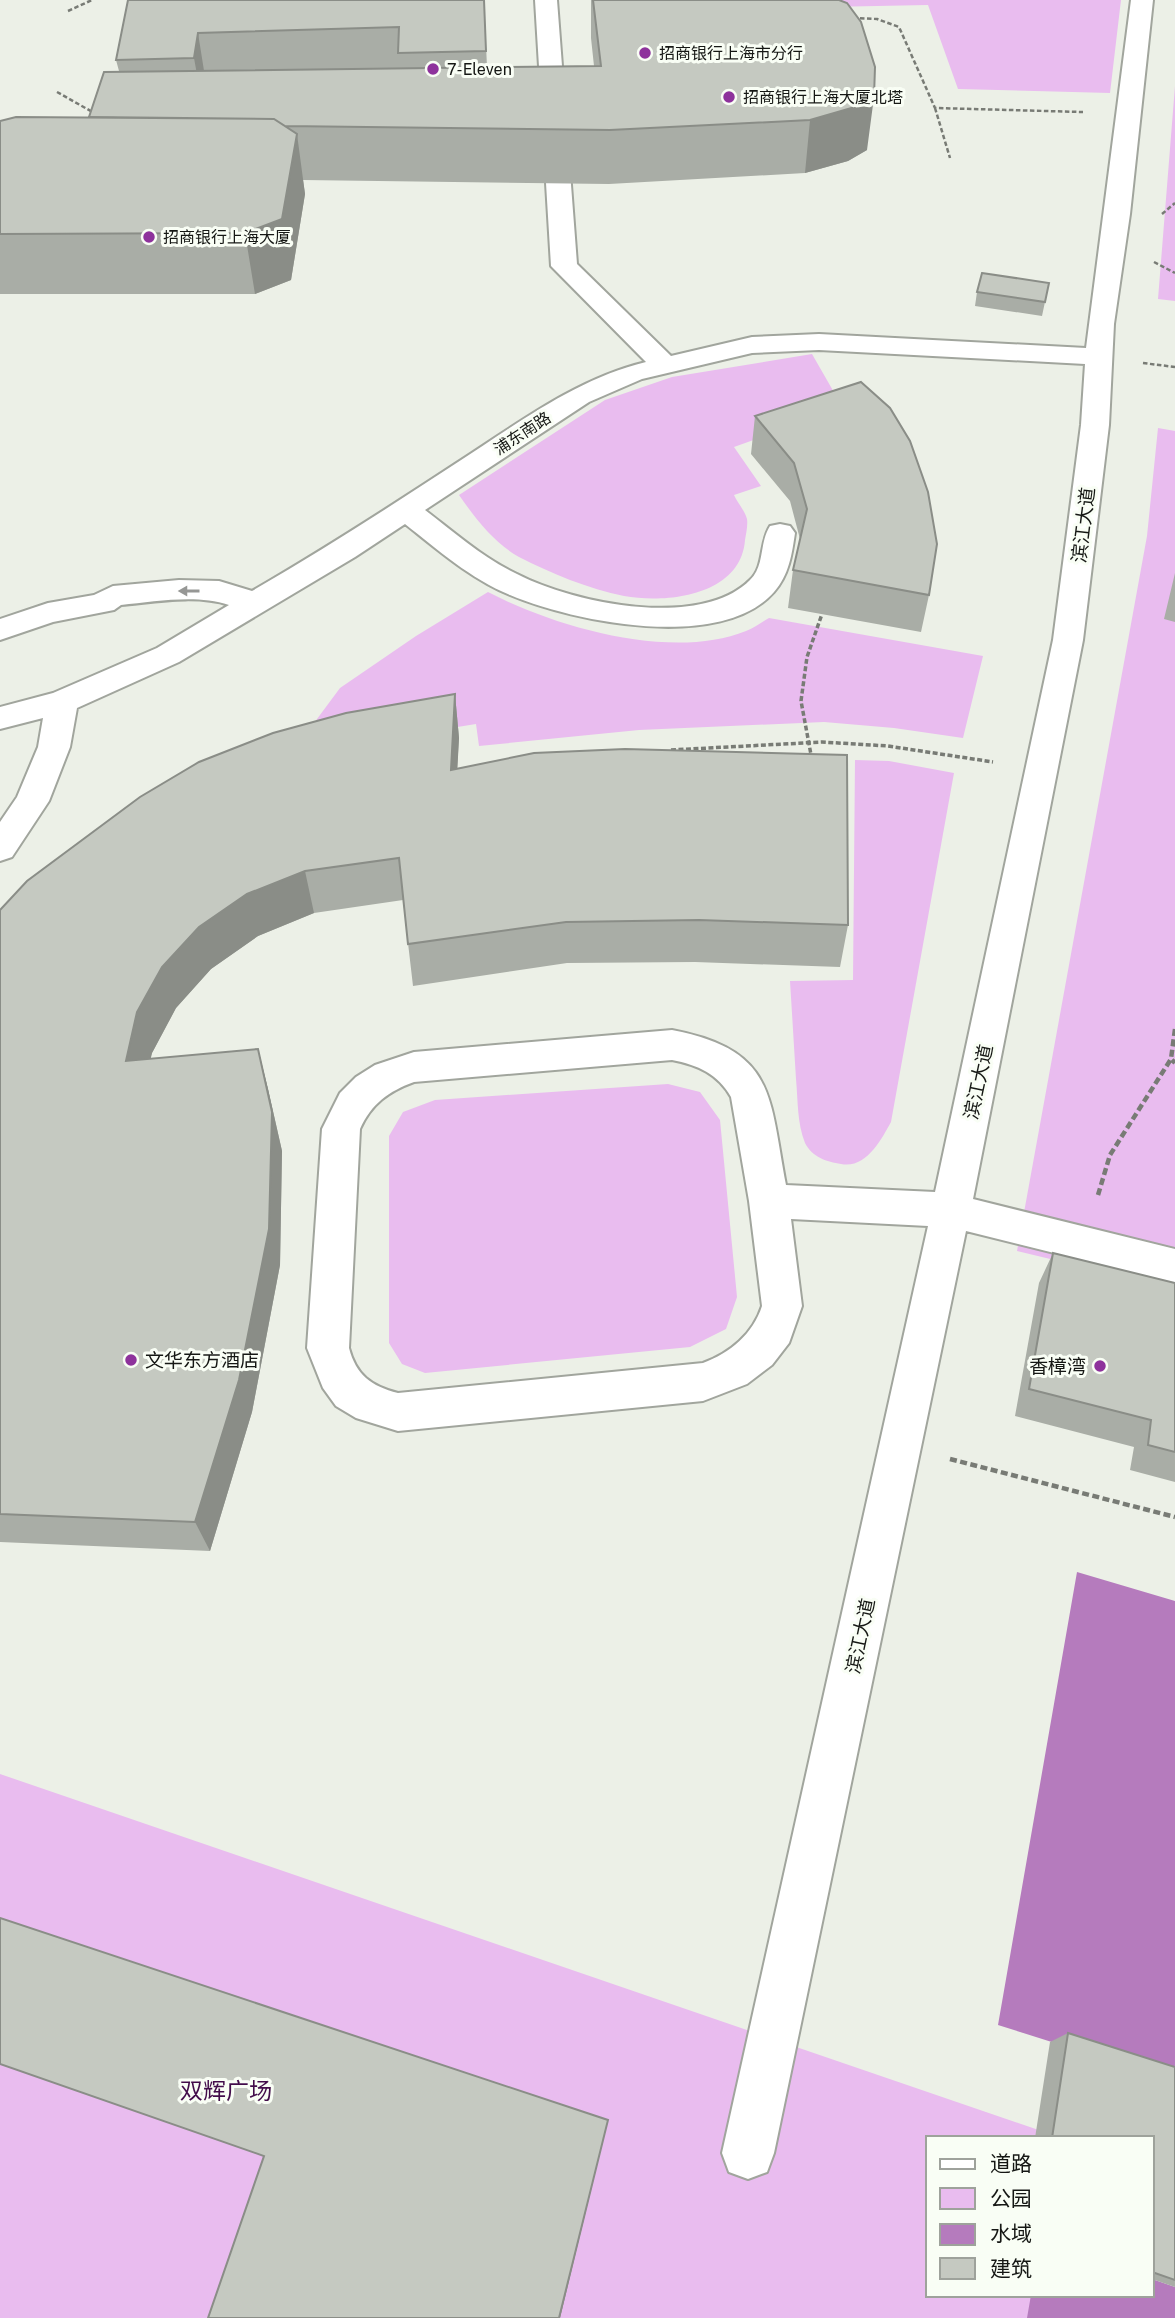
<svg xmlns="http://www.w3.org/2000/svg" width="1175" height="2318" viewBox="0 0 1175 2318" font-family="'Public Sans','Noto Sans SC',sans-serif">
<rect width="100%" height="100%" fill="#ecf0e7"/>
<!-- green -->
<path fill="#e9bcef" d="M622,0H1121L1110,93L958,89L928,5L623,11Z
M1175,86V301L1158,299Z
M812,354L843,408L734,447L761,486L734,495C737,502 745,511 747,519C748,525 746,534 745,540C741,595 668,604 624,596C589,589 550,573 519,557C494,543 475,518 459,495L605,400L672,377Z
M1158,428L1175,431V1289L1017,1251L1147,536Z
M488,592C555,627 672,661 746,631C754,628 762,622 769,618L983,656L963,738L894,728L824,722L639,730L479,746L476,724L371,741L297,761L317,719L340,688L416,636Z
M855,760L889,761L954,773L891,1122C881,1140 866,1169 841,1164C827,1162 812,1157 805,1143C797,1123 798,1100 796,1079C794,1046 792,1013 790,981L853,980Z
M668,1084L700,1092L720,1120L737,1297L726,1329L690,1347L425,1373L402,1364L389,1343V1136L403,1112L435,1100Z
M0,1774L1062,2138H928V2295H1152L1175,2318H0Z"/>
<!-- water -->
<path fill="#b57bbd" d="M1077,1572L1175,1601V2081L998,2025Z
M1152,2279L1175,2287V2318H1027L1031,2295H1152Z"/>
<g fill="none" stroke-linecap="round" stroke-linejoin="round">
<defs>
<path id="minor" d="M535,0H557L577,264L671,356L752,337L819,334L1086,348L1131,0H1153L1130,214L1114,324L1109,425L1083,640L973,1199L1175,1249V1283L966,1231L774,2153L767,2172L748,2179L729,2172L722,2153L928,1226L791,1219L802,1306L789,1343L772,1365L747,1384L703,1401L398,1431L356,1418L336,1406L323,1388L307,1348L322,1129L340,1093L356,1077L375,1065L414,1052L672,1030C776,1050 769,1096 786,1185L935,1192L1053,640L1081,425L1085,364L819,350L752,353L642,379L589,402L425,510C455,533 483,558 517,574C573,603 700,630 750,580C765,566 759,543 770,526L780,524L790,526L795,533C792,554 789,575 774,592C721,652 574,622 510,595C471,579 438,550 405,524L355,557L179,662L77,708L70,747L49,801L12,857L0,861V822L17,797L38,747L43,718L0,729V707L53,693L157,648L229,605C195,594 155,602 121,605L114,610L53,622L0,640V619L48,603L94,595L113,586L179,580L219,581L252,591C321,551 388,508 455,464C516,425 575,379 646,362L551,266ZM672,1060C698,1065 718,1074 731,1097L749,1201L762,1306C753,1334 730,1353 703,1363L398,1393C371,1386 356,1375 349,1348L360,1129C371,1104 389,1091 414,1082Z"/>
</defs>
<!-- minor casing -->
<use href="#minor" stroke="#a1a59d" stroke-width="4"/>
<!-- path-far2 -->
<path stroke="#787b75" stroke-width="2.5" stroke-dasharray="4.5 2.5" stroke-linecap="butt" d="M68,11L92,0
M853,18L877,19L899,27L935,108L1083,112
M57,92L96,114
M935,108L950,158
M1162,214L1175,203
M1154,262L1175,273
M1143,363L1175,367"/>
<!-- path-far1 -->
<path stroke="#787b75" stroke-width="3.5" stroke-dasharray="5 2.5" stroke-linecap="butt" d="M671,750L822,742L888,746L993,762"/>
<!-- path -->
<path stroke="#787b75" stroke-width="4.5" stroke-dasharray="7 3.5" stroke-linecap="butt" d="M1175,1029L1171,1059L1175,1063
M1098,1195L1110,1155L1171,1059
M950,1459L1175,1517"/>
<!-- minor -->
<use href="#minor" fill="#fff" fill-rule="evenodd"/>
<!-- path-bridge -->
<path stroke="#787b75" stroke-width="3.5" stroke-dasharray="5 2.5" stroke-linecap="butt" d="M812,760L801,701L807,657L822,614"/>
</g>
<!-- wall -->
<path fill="#a9ada6" d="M128,0H484L487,67L594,66L591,38V0H593L867,150L848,161L805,173L609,184L303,180L305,194L291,280L255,294H0V121L89,117L119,71L116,60Z
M1049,283L1042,316L975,306L977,292Z
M755,416L929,595L921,632L788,608L793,570L800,539L790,501L751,454Z
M1175,573V622L1164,619Z
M455,694L459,738L457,769L848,925L840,967L695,962L567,963L413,986L403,900L314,913L258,936L211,969L176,1008L152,1053L150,1059L258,1049L268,1089L282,1151L280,1265L252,1412L210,1551L0,1542V910Z
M1053,1253L1175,1283V1482L1130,1470L1134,1447L1015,1416L1039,1283Z
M1068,2033L1175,2067V2287L1152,2279V2138H1035L1050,2042Z"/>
<!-- shaded-wall -->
<path fill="#8a8d87" d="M198,33L205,77L202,102L194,58Z
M874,97L867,150L848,161L805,173L810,120Z
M297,134L305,194L291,280L255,294L245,233Z
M455,694L459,738L455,814L451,770Z
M305,871L314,913L258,936L211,969L176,1008L152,1053L141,1101L126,1061L137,1012L162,967L199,927L247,894Z
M258,1049L268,1089L282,1151L280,1265L252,1412L210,1551L195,1522Z
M608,2120L560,2318H559Z"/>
<!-- building -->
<path fill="#c5c9c1" stroke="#8a8d87" stroke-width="2" d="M128,0H484L486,51L398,53L399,27L198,33L194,58L116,60Z
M593,0H839L847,3L861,22L875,67L874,97L855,107L810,120L610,130L285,126L274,119L89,117L104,72L601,66Z
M16,117L274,119L297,134L282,219L245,233L0,234V121Z
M982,273L1049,283L1045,302L977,292Z
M861,382L890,408L910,441L928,492L937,544L929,595L793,570L807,509L794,463L755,416Z
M455,694L451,770L534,753L625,749L847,755L848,925L699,920L566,922L408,944L399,858L305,871L247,894L199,927L162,967L137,1012L126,1061L258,1049L272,1112L269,1229L239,1380L195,1522L0,1514V910L27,881L140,797L199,762L273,733L346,713Z
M1053,1253L1175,1283V1452L1148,1445L1151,1420L1029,1389Z
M0,1918L608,2120L559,2318H208L264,2156L0,2064Z
M1068,2033L1175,2067V2280L1152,2272V2138H1052Z"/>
<!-- one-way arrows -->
<defs><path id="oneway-solid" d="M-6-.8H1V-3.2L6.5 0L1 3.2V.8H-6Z" transform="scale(1.75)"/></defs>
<use fill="#969795" href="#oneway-solid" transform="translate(189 591) rotate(-180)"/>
<!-- markers -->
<g fill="#8e329c" stroke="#f9fef5" stroke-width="2.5">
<circle cx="645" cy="53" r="7"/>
<circle cx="433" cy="69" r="7"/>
<circle cx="729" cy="97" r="7"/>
<circle cx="149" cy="237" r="7"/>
<circle cx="131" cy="1360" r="7"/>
<circle cx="1100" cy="1366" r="7"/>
</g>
<g text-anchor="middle" stroke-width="6" stroke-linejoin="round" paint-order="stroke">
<!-- far-poi labels -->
<g font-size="16" fill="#151714" stroke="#f9fef5" text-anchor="start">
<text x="659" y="59">招商银行上海市分行</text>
<text x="447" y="75">7-Eleven</text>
<text x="743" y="103">招商银行上海大厦北塔</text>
<text x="163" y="243">招商银行上海大厦</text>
</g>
<!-- far-street labels -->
<g font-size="16" fill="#151714" stroke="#f9fef5">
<text transform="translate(522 433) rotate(-33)" y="6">浦东南路</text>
</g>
<!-- street labels -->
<g font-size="19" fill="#151714" stroke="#f9fef5">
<text transform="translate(1083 525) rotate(-83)" y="7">滨江大道</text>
<text transform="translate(978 1082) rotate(-78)" y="7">滨江大道</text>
<text transform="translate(860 1636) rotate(-78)" y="7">滨江大道</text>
</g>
<!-- poi labels -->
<g font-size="19" fill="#151714" stroke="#f9fef5" text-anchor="start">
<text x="145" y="1367">文华东方酒店</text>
<text x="1086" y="1373" text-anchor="end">香樟湾</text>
</g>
<!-- near-park labels -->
<g font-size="23" fill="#420c4a" stroke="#f9fef5">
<text x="226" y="2099">双辉广场</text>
</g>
</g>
<!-- legend -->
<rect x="926" y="2136" width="228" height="161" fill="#f9fef5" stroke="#9ea29b" stroke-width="2"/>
<rect x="940" y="2159" width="35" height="10" fill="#ffffff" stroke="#9ea29b" stroke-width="2"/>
<text x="990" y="2171" font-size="21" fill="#151714">道路</text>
<rect x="940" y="2188" width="35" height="21" fill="#e9bcef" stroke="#9ea29b" stroke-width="2"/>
<text x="990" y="2206" font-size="21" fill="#151714">公园</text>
<rect x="940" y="2224" width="35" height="21" fill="#b57bbd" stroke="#9ea29b" stroke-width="2"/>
<text x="990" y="2241" font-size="21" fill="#151714">水域</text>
<rect x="940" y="2258" width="35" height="21" fill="#c5c9c1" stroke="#9ea29b" stroke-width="2"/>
<text x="990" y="2276" font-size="21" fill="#151714">建筑</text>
</svg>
